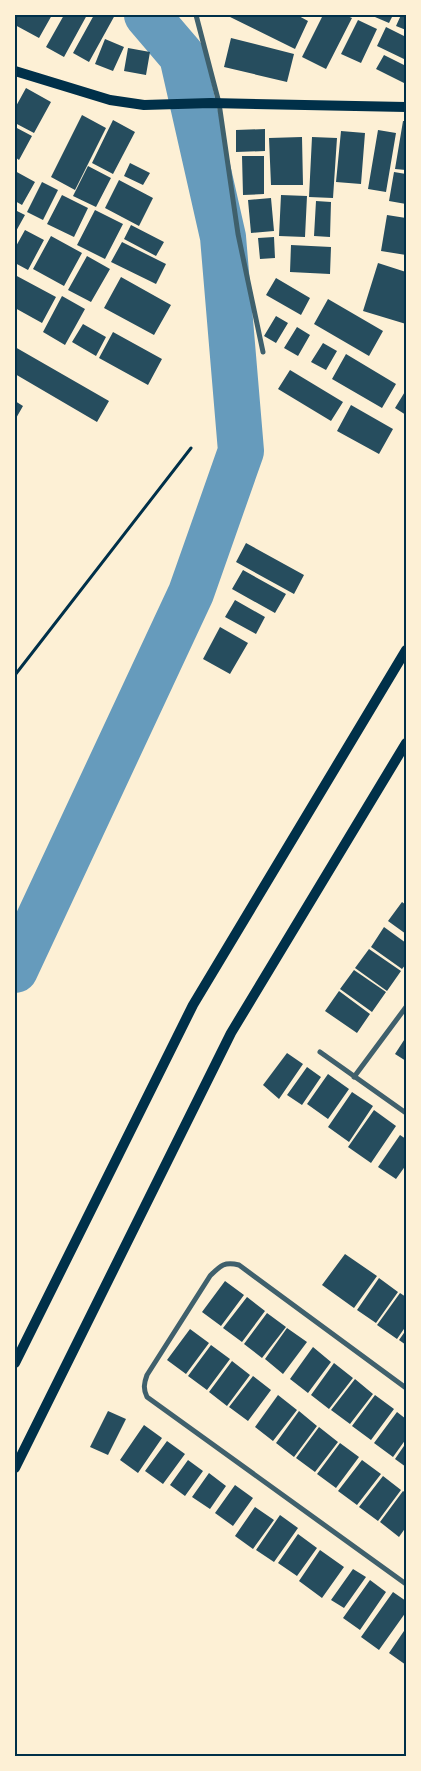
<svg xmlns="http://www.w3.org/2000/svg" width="421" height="1771" viewBox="0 0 421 1771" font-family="Cabin,sans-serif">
<rect width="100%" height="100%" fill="#fdf0d5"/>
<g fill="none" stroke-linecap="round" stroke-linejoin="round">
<!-- river -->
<path stroke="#669bbc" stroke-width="46" d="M15,970L191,593L241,451L223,237L182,56L147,15"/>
</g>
<!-- building -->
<path fill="#264d5e" d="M18,15H52L39,38L15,25V20Z
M64,15H87L64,57L46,47Z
M94,15H115L89,62L73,53Z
M226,15H297L308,21L295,49Z
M323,15H345L352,18L326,69L302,57Z
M376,15H393L389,23L375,17Z
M401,15H406V30L396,26Z
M358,20L377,29L361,63L341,54Z
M386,27L406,37V60L377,46Z
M231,38L294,54L287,82L224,67Z
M105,39L124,47L113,71L95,64Z
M128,48L150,52L146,75L124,71Z
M384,55L406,66V84L376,69Z
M26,88L51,102L34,133L15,123V108Z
M82,115L106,128L75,190L51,177Z
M113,120L135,132L113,174L92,163Z
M403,121H406V170L395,169Z
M15,127L32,136L19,160L15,157Z
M265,129V151L236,152V130Z
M378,130L396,133L386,192L368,189Z
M341,131L365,133L361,184L336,182Z
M302,137L303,185H271L269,138Z
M312,137L337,138L333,198L309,197Z
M242,156H264V194L243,195Z
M130,163L150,173L143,185L124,176Z
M88,166L111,178L96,207L73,196Z
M15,171L35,182L22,205L15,201Z
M394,172L406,174V204L389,201Z
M119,180L153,198L139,226L105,208Z
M42,182L58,190L43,220L27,212Z
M62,195L88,208L74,237L47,224Z
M281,195L307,196L305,237L279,236Z
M271,198L274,231L251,233L248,200Z
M316,201L331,202L330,237L314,236Z
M15,210L25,215L15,233Z
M95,210L123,224L105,259L77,245Z
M387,215L406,218V255L381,251Z
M131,225L164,242L156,256L124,239Z
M25,230L44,240L28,270L15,263V248Z
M51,236L82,253L64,286L33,269Z
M274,237L275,258L260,259L258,238Z
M122,242L166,264L156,284L111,262Z
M291,245L331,247L330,274L290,272Z
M87,256L110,269L91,302L68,290Z
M378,263L406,272V324L363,311Z
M15,275L56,297L42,323L15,308Z
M121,277L171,305L154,335L104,308Z
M276,278L310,298L301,315L266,295Z
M62,296L85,309L65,345L43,332Z
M328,299L383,331L369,356L314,324Z
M276,316L288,323L276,343L264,336Z
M83,324L106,337L96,356L72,342Z
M297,327L310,335L298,356L284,348Z
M113,332L162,359L148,385L99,358Z
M323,343L337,351L326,370L311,362Z
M15,347L109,401L97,422L15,374Z
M346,354L396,384L382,408L332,379Z
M290,370L343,402L331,421L278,389Z
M406,390V415L395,408Z
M15,401L23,406L15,420Z
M351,405L393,429L379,454L337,431Z
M246,543L304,575L294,594L236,562Z
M243,570L286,594L275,613L232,589Z
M235,600L265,617L256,634L225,617Z
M220,627L248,643L230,674L203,659Z
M402,902L406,905V934L388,921Z
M384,927L406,943V964L402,969L371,947Z
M369,949L401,971L387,991L355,968Z
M354,970L386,992L372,1012L340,989Z
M339,991L370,1014L357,1033L325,1011Z
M406,1037V1061L395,1054Z
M287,1053L303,1064L279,1099L263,1085Z
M307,1067L321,1077L302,1105L287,1095Z
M328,1074L349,1089L328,1119L307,1104Z
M352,1092L373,1106L349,1142L328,1127Z
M374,1110L396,1126L371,1163L348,1147Z
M400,1135L406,1139V1165L396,1179L378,1167Z
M345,1254L377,1276L354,1308L322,1285Z
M379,1278L398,1292L376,1323L357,1310Z
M225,1281L244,1295L221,1326L202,1312Z
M400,1293L406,1297V1326L397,1339L377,1325Z
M247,1297L265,1311L242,1342L223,1328Z
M267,1313L286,1327L262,1358L244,1344Z
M287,1328L307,1342L283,1374L265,1359Z
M190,1329L209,1343L186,1374L167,1360Z
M406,1330V1345L399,1340Z
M211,1345L230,1359L207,1390L188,1376Z
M313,1347L331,1362L308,1393L290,1379Z
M232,1361L250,1375L227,1406L209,1392Z
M334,1363L353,1378L329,1409L311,1395Z
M253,1376L271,1390L248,1421L229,1407Z
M355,1379L373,1394L350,1424L331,1410Z
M278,1395L297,1410L273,1441L255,1427Z
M375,1395L394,1409L371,1440L352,1426Z
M108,1411L126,1419L108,1455L90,1447Z
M299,1411L317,1426L294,1457L276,1443Z
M397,1412L406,1419V1439L393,1457L374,1443Z
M144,1425L162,1438L138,1473L120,1460Z
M319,1427L338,1442L315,1472L296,1458Z
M167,1441L185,1454L163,1484L145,1471Z
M340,1443L359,1457L336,1488L317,1474Z
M406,1443V1467L395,1459Z
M188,1460L203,1471L185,1496L170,1485Z
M362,1460L381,1474L357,1505L338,1491Z
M209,1473L226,1486L210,1509L192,1497Z
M383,1476L401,1490L378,1521L359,1507Z
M235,1485L253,1498L233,1526L215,1513Z
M403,1491L406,1493V1527L399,1537L380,1522Z
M255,1507L274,1520L253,1549L235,1536Z
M280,1515L298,1528L274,1562L256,1550Z
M298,1534L317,1548L297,1576L278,1563Z
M320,1550L344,1567L322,1598L299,1581Z
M353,1569L366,1577L344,1608L331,1600Z
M370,1580L386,1592L360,1630L343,1618Z
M393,1592L406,1601V1612L379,1650L361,1637Z
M406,1628V1665L389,1653Z"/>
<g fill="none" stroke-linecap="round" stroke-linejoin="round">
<!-- path -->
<path stroke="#003049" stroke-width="3" d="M15,675L191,448"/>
<!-- minor -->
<path stroke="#3f606c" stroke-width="5" d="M196,15L219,103L238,234L263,352
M320,1052L406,1113
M354,1077L406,1007
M406,1388L239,1265C224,1261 220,1266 210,1276L147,1375C144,1383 143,1389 147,1397L406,1584"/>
<!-- secondary -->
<path stroke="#003049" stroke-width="10" d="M15,71L110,100L144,105L211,103L406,107
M15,1363L193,1005L406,650
M15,1468L231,1033L406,743"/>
</g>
<!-- border -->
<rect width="421" height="1771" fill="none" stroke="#fdf0d5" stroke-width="32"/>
<rect x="16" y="16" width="389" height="1739" fill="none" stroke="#003049" stroke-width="2"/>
</svg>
